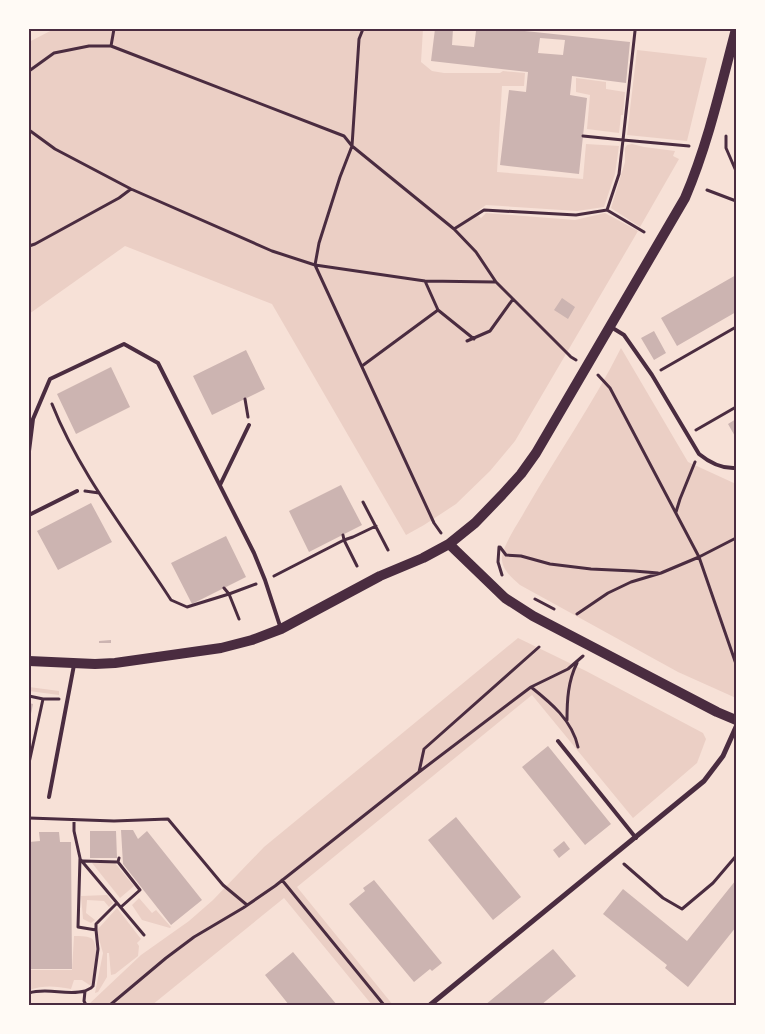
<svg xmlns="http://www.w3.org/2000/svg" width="765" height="1034" viewBox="0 0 765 1034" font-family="'Zilla Slab',serif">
<rect width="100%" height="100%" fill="#f7e1d7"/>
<!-- green -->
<path fill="#ebcfc5" d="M54,29H423L421,62L432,71L444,73H500L503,71L525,73L524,86H502L497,172L583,179L586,144L619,146L615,174L604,207L577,211L486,205L475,213L481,218L486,213L575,220L605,213L638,231L515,441L490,471L456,504L424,525L406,535L272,304L125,246L29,314V42Z
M637,50L707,58L687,141L627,135Z
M576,78L606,82V89L625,92L623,115H621L619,133L587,129L590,95L576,92Z
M632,144L644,147L675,151L673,156L679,159L640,227L611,208L625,162V148L627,145Z
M621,348L688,462L736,484V698L678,672L520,585C512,578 501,569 502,557C504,543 519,522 526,509C557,455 593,404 621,348Z
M518,638L586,671L703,733L706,739L697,763L633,818L532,695L297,887L393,1005H372L284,898L152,1005H88L141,955L189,921L213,900L264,847Z
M29,687L59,691V695L29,691Z
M92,863H115L134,886L120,898Z
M107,895L113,903L109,907L104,901L87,900L86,913L95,920L91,923L83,919L81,896Z
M139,898L152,913L156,910L171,927L170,928L142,920L132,905Z
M117,908L141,939L137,943L139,946L138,956L115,974L111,975L109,953H107V977L98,992L95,993L103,953L97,932L98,929Z
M74,936C79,936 86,936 91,938C101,944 93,976 91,986L82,980H74L71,989C55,986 44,985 29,990V969V970H72Z"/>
<!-- building -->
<path fill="#ccb4b1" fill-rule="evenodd" d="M435,29H453L452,45L474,47L476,31L463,30V29H506L630,42L626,83L572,76L570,95L587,98L579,174L500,165L509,90L526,92L528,72L431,61ZM540,38L565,40L563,55L538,53Z
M736,275V312L677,346L661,318Z
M562,298L575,307L568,319L554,310Z
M654,331L666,353L654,360L641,338Z
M246,350L265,389L212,415L193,376Z
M111,367L130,407L76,434L57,394Z
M736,419V438L728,424Z
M341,485L362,525L309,552L289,511Z
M91,503L112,542L58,570L37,531Z
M226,536L246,577L192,604L171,563Z
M111,640V643H99V641Z
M29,703L33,704L30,719H29Z
M548,746L611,824L585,845L522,767Z
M456,817L521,897L493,920L428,840Z
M121,830H133L138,839L147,831L202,900L171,925L123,864Z
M90,831H116L117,858H90Z
M39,832H59L60,842H71L72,969H30L29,842L40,841Z
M564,841L570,849L559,858L553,850Z
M374,880L442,963L432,971L430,969L414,982L349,904L365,891L363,888Z
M736,880V927L688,987L665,968L667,965L603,914L623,889L687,941Z
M553,949L576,976L541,1005H485Z
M293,952L337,1005H289L265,975Z"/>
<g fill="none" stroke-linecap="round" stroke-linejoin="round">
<!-- path -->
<path stroke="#4a2c40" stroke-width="3" d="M363,29L359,39L352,146L340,177L319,243L315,265L425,281L495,282
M111,46L344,136L352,146L454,229L476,252L496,282L571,357L576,360
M29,71L54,53L89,46H111L114,29
M29,130L55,149L131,189L272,251L315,265L434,523L441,533
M583,136L623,140L635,31
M726,136V148L736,171
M707,190L736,201
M607,210L619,174L623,140L689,146
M454,229L484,210L576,215L607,210L644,232
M29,246L35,244L119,198L131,189
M425,281L438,310L474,339
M467,341L490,331L513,299
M362,366L438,310
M661,370L736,327
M598,375L610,388L699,557L736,664
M245,399L248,417
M52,404C80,475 130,536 171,600L187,607L229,594L256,584
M696,430L736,407
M85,491L99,493
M363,502L388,550
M676,512L680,499L695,462
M343,535L344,540L357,566
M499,547L498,562L502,575
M500,547L506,555L521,556L550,564L591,569L634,571L658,573
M274,576L344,540L353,537L376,526
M224,588L229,594L239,619
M535,599L554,609
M577,614L608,593L631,582L661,573L699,557L736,538
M531,687C551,703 572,720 578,747
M29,696L43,699
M567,720C567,700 568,681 577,663
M29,763L43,699H59
M419,772L424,749L539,647
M29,818L114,821L168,819L223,885L247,905
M74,820V831L80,858L78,927L96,930L98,949L93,986L91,988L85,991L84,1001L86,1005
M119,858L118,862L140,890L121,907
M80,859L144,935
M83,861L118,862
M624,864L663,898L682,909L713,883L736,856
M282,880L384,1005
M96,930V924L117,903
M29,993C47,987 67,996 85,991
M110,1005L166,958L194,937L243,908L275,886L419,772L531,687L568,669L583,656"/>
<!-- service -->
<path stroke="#4a2c40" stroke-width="4" d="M611,327L624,335L652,375L699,454C710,463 722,469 736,468
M29,451L33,419L50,379L124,344L158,363L254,553L265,580L281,629
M220,485L249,425
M29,515L77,491
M558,741L636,838
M49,797L74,665"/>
<!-- minor -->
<path stroke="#4a2c40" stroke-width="5" d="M430,1005L704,781L723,756L736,727"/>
<!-- secondary -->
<path stroke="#4a2c40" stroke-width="10" d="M449,544L505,598L533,616L717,712L736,720
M29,661L95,664L115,663L221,648L252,640L281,629L380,576L423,558L449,544L475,523L502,495L521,474L536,453L685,198C708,144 721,86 736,29"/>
</g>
<!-- border -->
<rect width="765" height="1034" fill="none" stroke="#fffaf5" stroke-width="60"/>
<rect x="30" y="30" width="705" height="974" fill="none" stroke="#4a2c40" stroke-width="2"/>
</svg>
